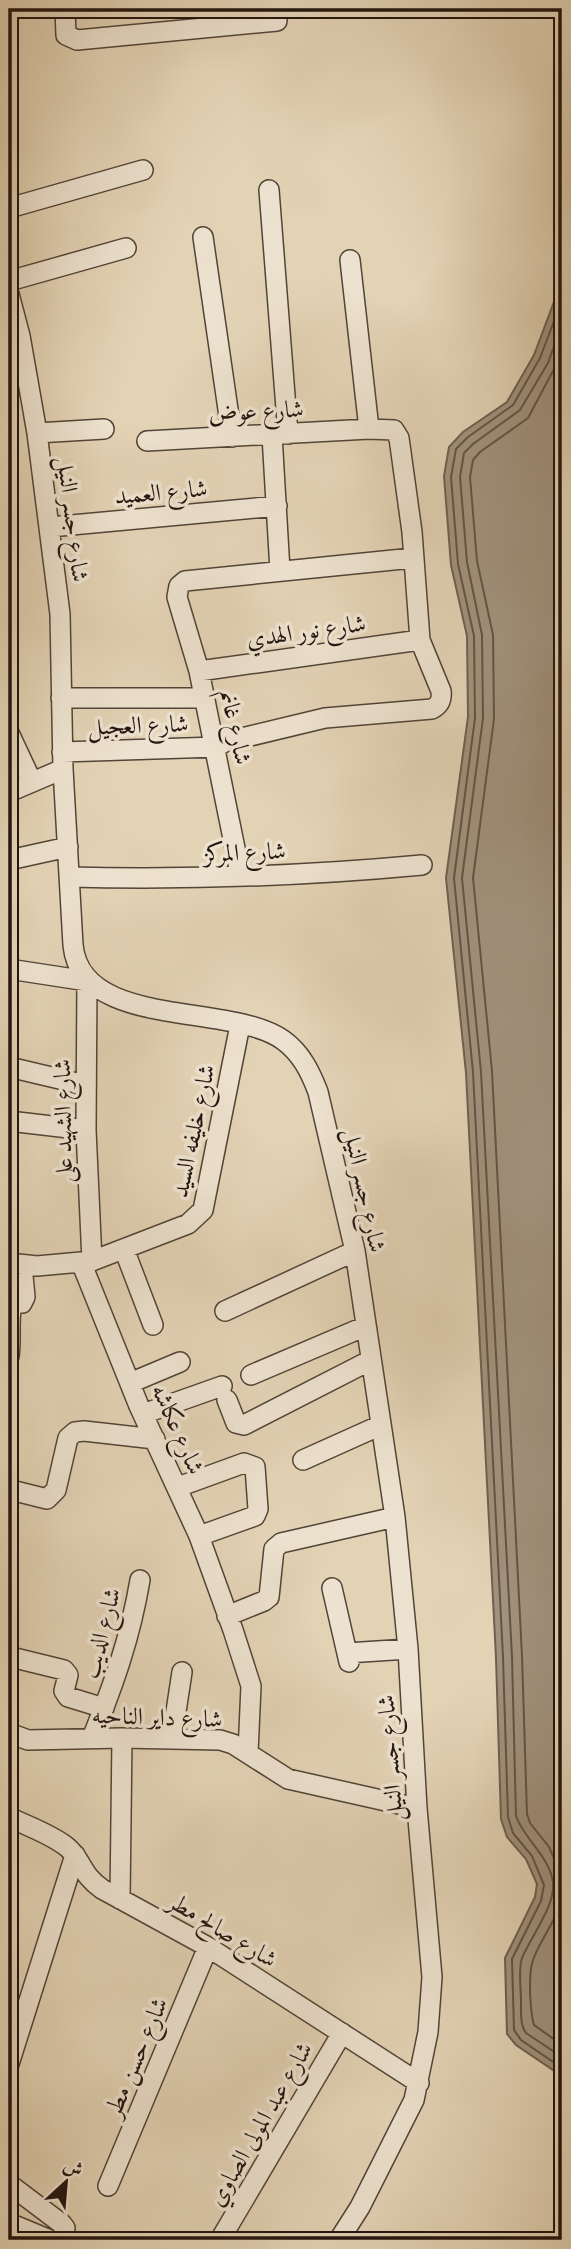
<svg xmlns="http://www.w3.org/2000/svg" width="571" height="2249" viewBox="0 0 571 2249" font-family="'Sorts Mill Goudy',Amiri,serif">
<rect width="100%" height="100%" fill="#e3d3b5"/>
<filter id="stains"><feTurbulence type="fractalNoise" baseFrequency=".00286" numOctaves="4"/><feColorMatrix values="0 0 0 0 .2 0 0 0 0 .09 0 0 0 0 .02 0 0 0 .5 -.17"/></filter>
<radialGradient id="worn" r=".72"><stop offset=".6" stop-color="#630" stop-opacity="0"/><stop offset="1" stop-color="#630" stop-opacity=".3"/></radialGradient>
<!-- water -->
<path fill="#a1927d" stroke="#6e6051" stroke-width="2" d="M562,135V231L557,177Z
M562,263V2076L516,2045L507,2034L505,1958L535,1897L537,1884L526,1859L507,1837L501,1819L496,1658L466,1073L446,878L468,717L467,636L451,565L444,476L449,447L463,432L507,402L534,355L558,291Z"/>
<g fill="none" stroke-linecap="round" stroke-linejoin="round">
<!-- shore -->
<path stroke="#625446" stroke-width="2" d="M562,300L540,358L513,405L468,437L456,449L451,477L458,564L474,636L475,718L454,878L473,1072L503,1657L508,1817L513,1833L532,1856L544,1885L541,1901L512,1959L514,2030L521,2040L562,2068
M562,324L548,363L520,410L473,444L464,453L460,477L467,562L482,635L483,718L462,878L481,1072L512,1657L516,1816C524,1839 549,1856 553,1882C556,1905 531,1936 522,1958C518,1970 521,1988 521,2001C521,2012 520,2025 526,2033L562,2057
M562,354L528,418L480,452L473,460L470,477L477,561L493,635L494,719L473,878L492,1071L522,1656L527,1814L530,1823L549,1847L562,1876
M562,1895C558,1919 541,1938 533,1960C528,1974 530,2011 534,2025L562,2045"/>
<defs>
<path id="minor" d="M65,9L66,35L77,40L277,21
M269,190L288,434
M9,208L143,170
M203,237L232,437
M350,260L369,429
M9,281L126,248
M9,294L20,336L37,433L60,614L63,769L73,945C81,1030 230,1002 283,1040C301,1053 310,1071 318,1092L355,1251L395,1517L408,1649L417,1808L432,1977L428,2032L414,2100L360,2207L339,2240
M37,433L104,429
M272,435L280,571
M50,527L277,506
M199,671L420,640
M61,698H205
M9,733L32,782
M62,752L216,747L232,738L246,737L325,718L432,709C440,705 442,700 441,691L420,640L412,532L399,438L394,430L369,429L147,441
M9,792L63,769
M9,860L68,847
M239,868L199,671L177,597L179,586L185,581L413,558
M69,877C188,880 304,876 422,865
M9,969L87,981L86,1130L92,1261
M9,1067L85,1085
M9,1121L86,1130
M124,1249L153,1325
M81,1262L139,1406L199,1536L233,1630L251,1686L248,1753
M9,1263L37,1266L92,1261L188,1224L203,1210L240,1025
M225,1311L355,1251
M9,1356C12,1340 7,1312 14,1302L22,1303L25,1297L22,1265
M251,1375L366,1326
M130,1383L180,1362
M227,1400L236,1423L244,1425L371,1360
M143,1414L222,1386
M303,1460L381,1425
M178,1487L244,1463L255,1467L258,1509L255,1516L199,1536
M9,1495L15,1491L47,1499L56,1490L68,1438L75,1432L84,1431L155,1439
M332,1588L349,1662
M227,1616L264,1601L269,1597L274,1549L281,1543L395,1517
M347,1653L408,1649
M15,1658L64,1670L68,1675L64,1691L68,1697L104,1708
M9,1733L28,1740L122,1738L220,1740L233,1744L288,1779L417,1808
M92,1738C114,1683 130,1639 140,1580
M172,1738L182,1672
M9,1817C27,1826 51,1834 67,1847C82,1859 81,1875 102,1889L208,1947L419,2083
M120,1899L122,1738
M9,2064L75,1855
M9,2184L62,2224L65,2228L62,2240
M108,2186L208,1947
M9,2223L50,2240
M220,2240L342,2033"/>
</defs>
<!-- minor casing -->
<use href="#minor" stroke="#524438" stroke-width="22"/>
<!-- minor -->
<use href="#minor" stroke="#ede2cf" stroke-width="19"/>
</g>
<g text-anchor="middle" stroke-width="7" stroke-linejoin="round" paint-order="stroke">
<!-- street labels -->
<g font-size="24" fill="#22150f" stroke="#ede2cf">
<text transform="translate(256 411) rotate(-3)" y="8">شارع عوض</text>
<text transform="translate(161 492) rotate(-5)" y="8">شارع العميد</text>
<text transform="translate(73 519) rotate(83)" y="8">شارع جسر النيل</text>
<text transform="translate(306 631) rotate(-8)" y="8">شارع نور الهدي</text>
<text transform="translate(138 725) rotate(-2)" y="8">شارع العجيل</text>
<text transform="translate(236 727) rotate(78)" y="8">شارع غانم</text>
<text transform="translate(245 852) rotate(-2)" y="8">شارع المركز</text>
<text transform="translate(63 1121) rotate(-91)" y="8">شارع الشهيد على</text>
<text transform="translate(193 1131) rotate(-78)" y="8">شارع خليفه السيد</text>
<text transform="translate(365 1190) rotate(78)" y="8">شارع جسر النيل</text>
<text transform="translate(178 1429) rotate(66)" y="8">شارع عكاشه</text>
<text transform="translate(101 1633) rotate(-75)" y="8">شارع الديب</text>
<text transform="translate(157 1717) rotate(2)" y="8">شارع داير الناحيه</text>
<text transform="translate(390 1758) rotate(-94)" y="8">شارع جسر النيل</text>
<text transform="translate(223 1930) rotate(31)" y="8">شارع صالح مطر</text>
<text transform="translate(136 2057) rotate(-67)" y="8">شارع حسن مطر</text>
<text transform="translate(260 2124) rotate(-60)" y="8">شارع عبد المولى الصاوي</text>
</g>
</g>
<!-- margin -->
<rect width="571" height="2249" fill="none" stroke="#e3d3b5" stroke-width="35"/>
<rect x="10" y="10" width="550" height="2228" fill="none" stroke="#22150f" stroke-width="3.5"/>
<rect x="18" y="18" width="536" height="2214" fill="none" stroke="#22150f" stroke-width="2"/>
<!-- north arrow -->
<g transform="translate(66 2182) rotate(26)" stroke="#ede2cf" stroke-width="5" paint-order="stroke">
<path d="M0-5L12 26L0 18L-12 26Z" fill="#22150f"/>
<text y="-10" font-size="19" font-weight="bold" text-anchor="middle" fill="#22150f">ش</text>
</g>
<rect width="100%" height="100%" filter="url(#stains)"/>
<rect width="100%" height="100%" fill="url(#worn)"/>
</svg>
